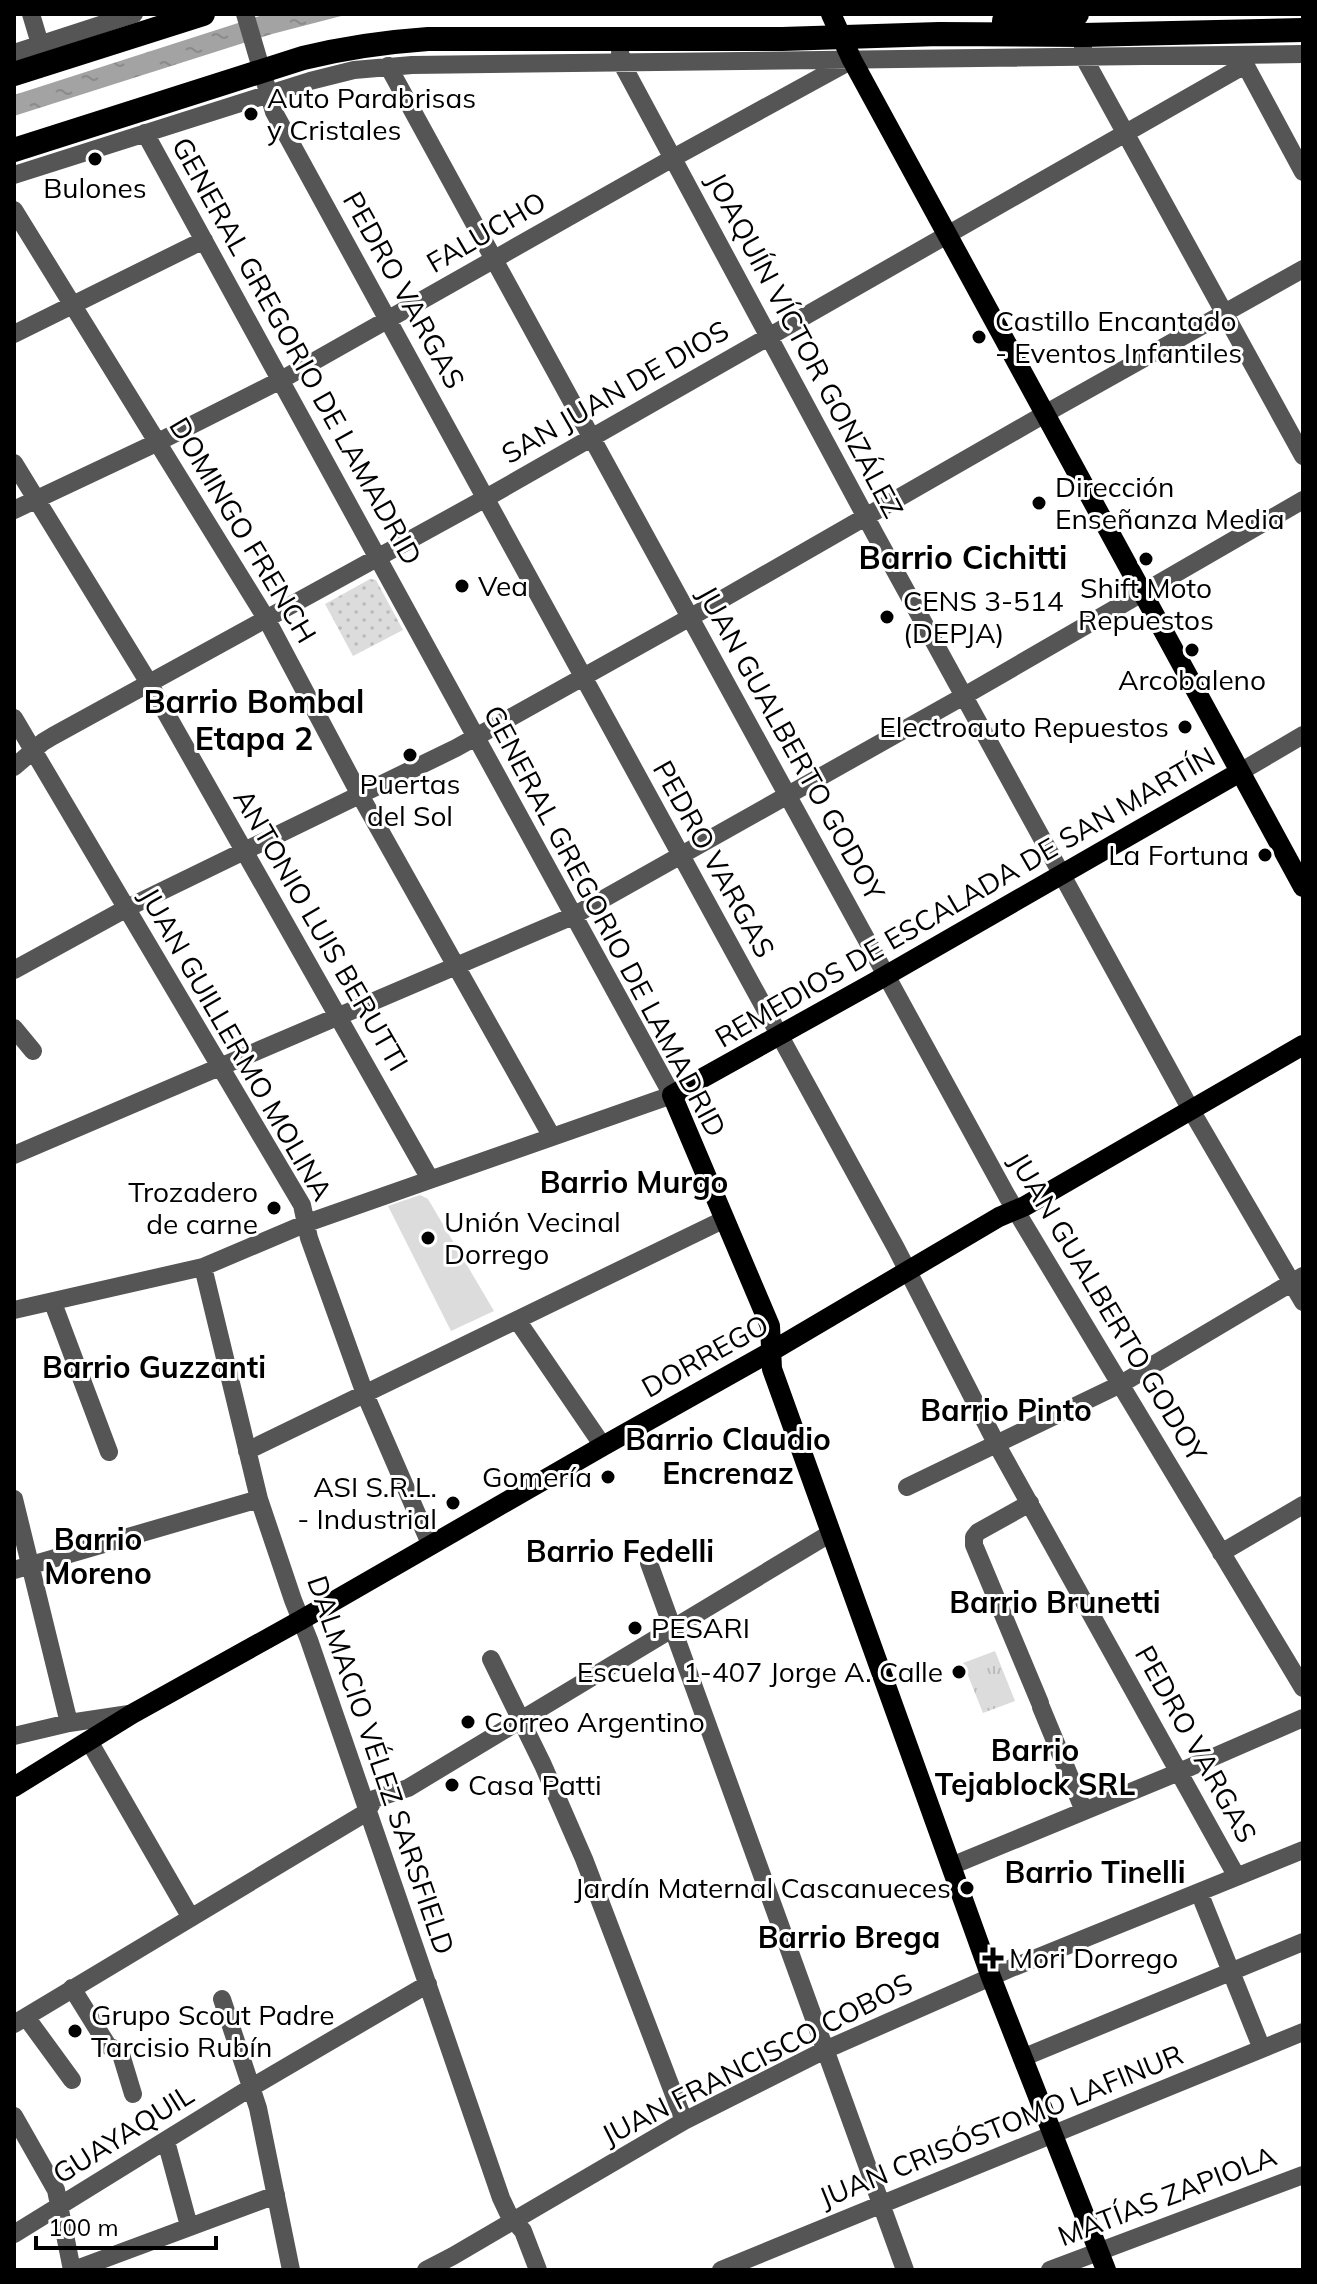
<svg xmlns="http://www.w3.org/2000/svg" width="1317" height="2284" viewBox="0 0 1317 2284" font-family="Mulish,sans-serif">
<defs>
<pattern id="grass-dots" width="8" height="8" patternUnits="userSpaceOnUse" patternTransform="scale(2)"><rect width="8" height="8" fill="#dcdcdc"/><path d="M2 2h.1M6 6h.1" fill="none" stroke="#bbb" stroke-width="1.8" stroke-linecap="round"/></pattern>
<pattern id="park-tufts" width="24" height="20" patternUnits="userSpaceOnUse" patternTransform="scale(2)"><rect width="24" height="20" fill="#dcdcdc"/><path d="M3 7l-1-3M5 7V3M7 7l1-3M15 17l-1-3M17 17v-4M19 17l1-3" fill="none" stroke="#bbb"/></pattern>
<pattern id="water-ripples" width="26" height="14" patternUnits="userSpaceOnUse" patternTransform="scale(2)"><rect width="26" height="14" fill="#a3a3a3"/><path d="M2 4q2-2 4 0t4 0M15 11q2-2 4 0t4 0" fill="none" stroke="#8b8b8b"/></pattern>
</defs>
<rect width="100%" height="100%" fill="#fff"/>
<!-- grass -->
<path fill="url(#grass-dots)" d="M370,579L376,580L403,630L353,656L325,604Z"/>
<!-- park -->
<path fill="url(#park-tufts)" d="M995,1651L1015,1701L983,1713L963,1663Z"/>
<!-- pitch -->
<path fill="#dcdcdc" d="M420,1195L428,1199L494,1311L451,1331L388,1206Z"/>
<!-- water -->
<path fill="url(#water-ripples)" d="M266,14H349L272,34L14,116V95Z"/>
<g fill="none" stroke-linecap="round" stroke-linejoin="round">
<!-- minor -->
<path stroke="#555" stroke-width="18" d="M31,14L43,54
M245,14L274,112L896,1248L997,1445L1237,1877
M619,39L621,62L876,536L1191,1110L1303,1302
M1083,47V56L1303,456
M14,53L134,14
M1240,55L1303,172
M388,66L1007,1196L1303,1688
M14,175L310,81L354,70L412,65L1303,54
M14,210L267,620L360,795L552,1137
M14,334L204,240
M14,463L149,683L430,1179
M14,510L158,442L281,380L673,158L850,61
M14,718L302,1205L309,1238L365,1394L431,1546
M14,767L43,742L53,736L486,498L1245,65
M1240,772L1303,735
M14,970L127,908L456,748L705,609L1057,407L1303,269
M14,1028L33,1051
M14,1155L573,916L964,696L1303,500
M203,1267L259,1499L293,1600L309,1640L501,2198L509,2215L523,2231L538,2270
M53,1303L109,1452
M14,1310L203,1267L307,1223L672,1095L145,133
M517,1320L603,1446
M247,1451L725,1219
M907,1487L1121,1384L1303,1276
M14,1499L69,1723
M1030,1503L978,1532L974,1537V1545L1040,1703
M1221,1553L1303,1505
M649,1563L905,2270
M14,1570L259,1499
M491,1659L543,1765L584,1859L684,2121
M1041,1707L1084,1811
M14,1736L69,1723L129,1714
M89,1741L191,1918
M951,1866L1179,1772L1303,1718
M1199,1892L1262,2049
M72,1988L108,2046L120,2051L133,2094
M222,1999L258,2108L291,2270
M26,2017L72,2080
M14,2024L367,1812L374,1799L408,1788L831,1533
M1022,2058L1303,1942
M14,2116L56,2190L72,2270
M166,2141L189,2226
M14,2234L252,2087L428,1984
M74,2270L276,2195
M426,2270L453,2256L684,2121L825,2050L1009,1969L1303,1850
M721,2270L1303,2032
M1050,2270L1303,2175"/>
<!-- major -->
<path stroke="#000" stroke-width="20" d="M831,14L852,60L1303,887
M14,1787L132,1714L301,1620L603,1446L772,1351L999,1217L1025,1206L1303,1045
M1106,2270L991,1977L772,1369L770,1326L672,1095L873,983L1240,772"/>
<!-- highway -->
<path stroke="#000" stroke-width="24" d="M1004,21L1077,14
M14,74L203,14
M14,150L303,58C344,48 385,42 428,39H782L939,34L1083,35L1303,30"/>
</g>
<!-- markers -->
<g fill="#000" stroke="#fff" stroke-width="3">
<circle cx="251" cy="114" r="8"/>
<circle cx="95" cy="159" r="8"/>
<circle cx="979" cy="337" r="8"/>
<circle cx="1039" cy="503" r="8"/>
<circle cx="1146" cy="559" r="8"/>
<circle cx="462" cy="586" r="8"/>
<circle cx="887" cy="617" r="8"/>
<circle cx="1192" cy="650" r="8"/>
<circle cx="1185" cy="727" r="8"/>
<circle cx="410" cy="755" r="8"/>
<circle cx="1265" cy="855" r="8"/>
<circle cx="274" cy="1208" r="8"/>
<circle cx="428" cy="1238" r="8"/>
<circle cx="608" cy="1477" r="8"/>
<circle cx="453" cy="1503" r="8"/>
<circle cx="635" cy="1628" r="8"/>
<circle cx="959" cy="1672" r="8"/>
<circle cx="468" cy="1722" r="8"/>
<circle cx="452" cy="1785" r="8"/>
<circle cx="967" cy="1888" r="8"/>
<path d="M989 1946h8v8h8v8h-8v8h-8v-8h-8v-8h8z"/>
<circle cx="75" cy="2031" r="8"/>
</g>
<g text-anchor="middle" stroke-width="6" stroke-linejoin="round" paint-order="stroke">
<!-- poi labels -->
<g font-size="28" fill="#000" stroke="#fff" text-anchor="start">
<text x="267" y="108">Auto Parabrisas<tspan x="267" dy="32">y Cristales</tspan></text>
<text x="95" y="198" text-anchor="middle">Bulones</text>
<text x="995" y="331">Castillo Encantado<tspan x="995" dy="32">- Eventos Infantiles</tspan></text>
<text x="1055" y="497">Dirección<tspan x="1055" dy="32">Enseñanza Media</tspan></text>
<text x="478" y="596">Vea</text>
<text x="1146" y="598" text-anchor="middle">Shift Moto<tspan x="1146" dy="32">Repuestos</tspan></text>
<text x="903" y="611">CENS 3-514<tspan x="903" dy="32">(DEPJA)</tspan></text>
<text x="1192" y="690" text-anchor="middle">Arcobaleno</text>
<text x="1169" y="737" text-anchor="end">Electroauto Repuestos</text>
<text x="410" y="794" text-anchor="middle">Puertas<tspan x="410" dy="32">del Sol</tspan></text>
<text x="1249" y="865" text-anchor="end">La Fortuna</text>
<text x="258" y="1202" text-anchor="end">Trozadero<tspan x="258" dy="32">de carne</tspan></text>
<text x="444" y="1232">Unión Vecinal<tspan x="444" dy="32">Dorrego</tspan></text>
<text x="592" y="1487" text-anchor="end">Gomería</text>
<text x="437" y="1497" text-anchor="end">ASI S.R.L.<tspan x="437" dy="32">- Industrial</tspan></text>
<text x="651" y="1638">PESARI</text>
<text x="943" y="1682" text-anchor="end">Escuela 1-407 Jorge A. Calle</text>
<text x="484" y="1732">Correo Argentino</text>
<text x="468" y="1795">Casa Patti</text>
<text x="951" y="1898" text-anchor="end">Jardín Maternal Cascanueces</text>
<text x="1009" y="1968">Mori Dorrego</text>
<text x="91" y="2025">Grupo Scout Padre<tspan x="91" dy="32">Tarcisio Rubín</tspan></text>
</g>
<!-- street labels -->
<g font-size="28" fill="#000" stroke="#fff">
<text transform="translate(486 232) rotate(-30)" y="10">FALUCHO</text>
<text transform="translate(404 290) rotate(61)" y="10">PEDRO VARGAS</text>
<text transform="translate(805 345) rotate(62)" y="10">JOAQUÍN VÍCTOR GONZÁLEZ</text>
<text transform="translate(297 351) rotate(61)" y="10">GENERAL GREGORIO DE LAMADRID</text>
<text transform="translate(615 392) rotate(-30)" y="10">SAN JUAN DE DIOS</text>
<text transform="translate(243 530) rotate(59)" y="10">DOMINGO FRENCH</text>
<text transform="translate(791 743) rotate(61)" y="10">JUAN GUALBERTO GODOY</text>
<text transform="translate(714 859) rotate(61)" y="10">PEDRO VARGAS</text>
<text transform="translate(965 897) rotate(-30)" y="10">REMEDIOS DE ESCALADA DE SAN MARTÍN</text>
<text transform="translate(605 921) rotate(62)" y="10">GENERAL GREGORIO DE LAMADRID</text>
<text transform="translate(321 930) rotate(60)" y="10">ANTONIO LUIS BERUTTI</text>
<text transform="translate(236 1044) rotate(60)" y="10">JUAN GUILLERMO MOLINA</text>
<text transform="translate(1108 1307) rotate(59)" y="10">JUAN GUALBERTO GODOY</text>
<text transform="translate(705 1356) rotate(-29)" y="10">DORREGO</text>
<text transform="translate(1196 1744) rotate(61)" y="10">PEDRO VARGAS</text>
<text transform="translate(381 1765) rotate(71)" y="10">DALMACIO VÉLEZ SARSFIELD</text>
<text transform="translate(757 2059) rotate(-27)" y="10">JUAN FRANCISCO COBOS</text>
<text transform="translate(1001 2126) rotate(-22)" y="10">JUAN CRISÓSTOMO LAFINUR</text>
<text transform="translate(123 2134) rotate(-32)" y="10">GUAYAQUIL</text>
<text transform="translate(1167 2196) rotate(-21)" y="10">MATÍAS ZAPIOLA</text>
</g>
<!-- neighbourhood labels -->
<g font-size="30" font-weight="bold" fill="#000" stroke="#fff">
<text x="634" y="1193">Barrio Murgo</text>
<text x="154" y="1378">Barrio Guzzanti</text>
<text x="1006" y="1421">Barrio Pinto</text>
<text x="728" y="1450">Barrio Claudio<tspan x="728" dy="34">Encrenaz</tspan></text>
<text x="98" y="1550">Barrio<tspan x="98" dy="34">Moreno</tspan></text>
<text x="620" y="1562">Barrio Fedelli</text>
<text x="1055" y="1613">Barrio Brunetti</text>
<text x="1035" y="1761">Barrio<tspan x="1035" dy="34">Tejablock SRL</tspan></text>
<text x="1095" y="1883">Barrio Tinelli</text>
<text x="849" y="1948">Barrio Brega</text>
</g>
<!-- quarter labels -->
<g font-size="32" font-weight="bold" fill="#000" stroke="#fff">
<text x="963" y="569">Barrio Cichitti</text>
<text x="254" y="713">Barrio Bombal<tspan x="254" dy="37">Etapa 2</tspan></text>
</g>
</g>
<!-- border -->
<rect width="1317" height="2284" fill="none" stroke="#000000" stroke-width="32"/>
<!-- scale -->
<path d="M36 2236v12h180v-12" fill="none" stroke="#000000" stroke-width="4"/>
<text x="48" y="2236" font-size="24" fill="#000000" stroke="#ffffff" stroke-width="6" paint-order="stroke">100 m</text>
</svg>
